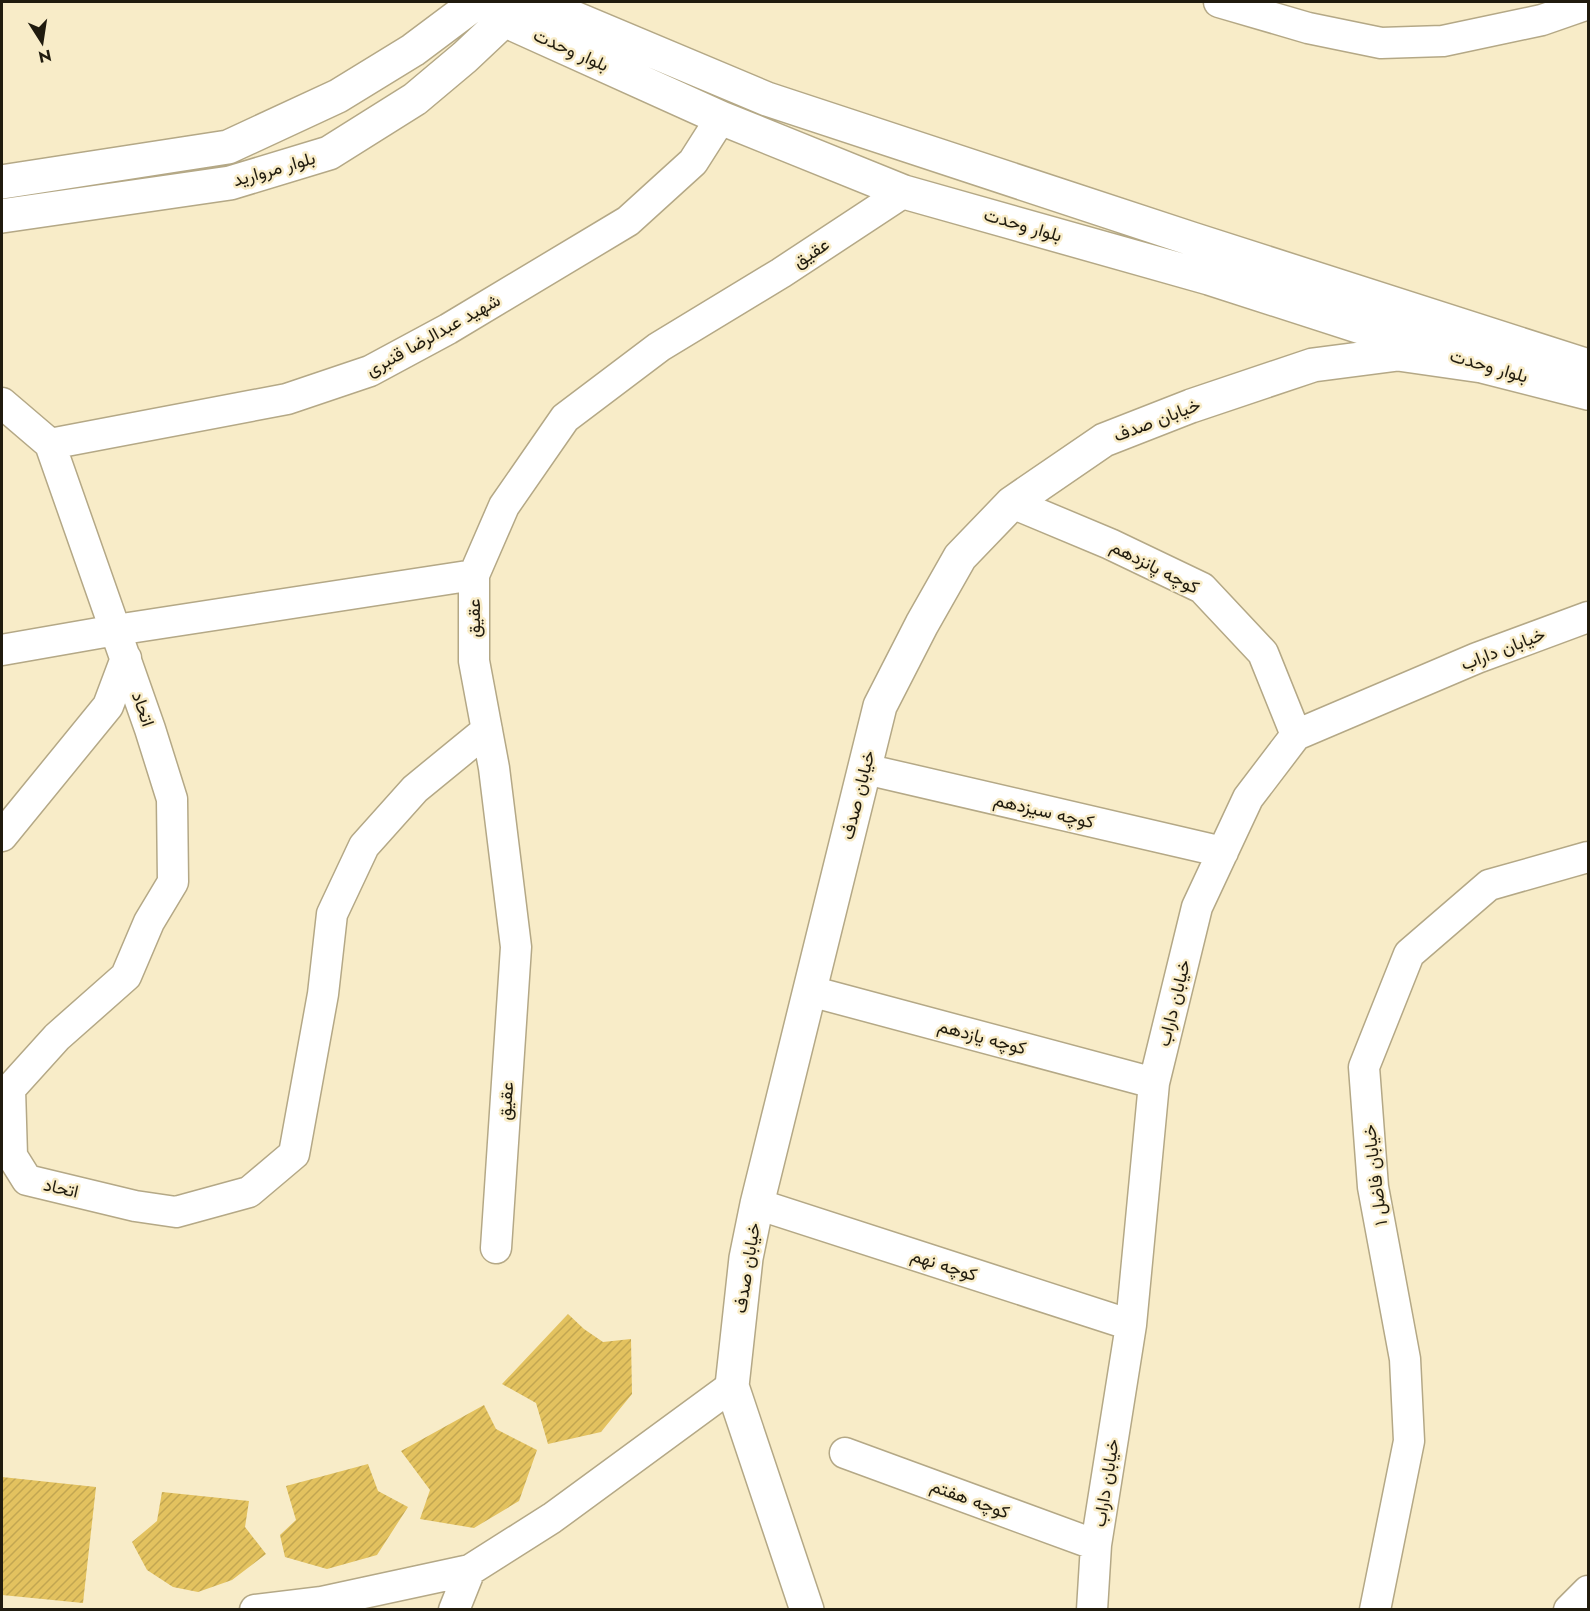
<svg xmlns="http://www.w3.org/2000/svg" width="1590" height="1611" viewBox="0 0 1590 1611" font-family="Jost,Vazirmatn,sans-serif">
<defs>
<pattern id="building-hatch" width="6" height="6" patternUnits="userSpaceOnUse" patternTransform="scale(1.5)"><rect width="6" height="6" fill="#e3c25f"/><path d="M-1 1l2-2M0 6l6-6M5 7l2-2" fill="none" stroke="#c2a651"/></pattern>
</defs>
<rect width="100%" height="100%" fill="#f8ecc8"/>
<!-- building -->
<path fill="url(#building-hatch)" d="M568,1314L584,1329L603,1342L631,1339L632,1394L601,1432L548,1444L536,1403L502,1384Z
M484,1405L496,1429L537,1450L519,1501L474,1528L420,1519L430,1490L401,1451Z
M368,1464L378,1491L408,1507L377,1555L327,1569L285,1557L280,1535L296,1520L286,1486Z
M2,1477L96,1487L83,1603L2,1595Z
M162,1492L249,1501L245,1527L266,1554L232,1580L198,1592L173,1587L147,1570L132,1542L157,1521Z"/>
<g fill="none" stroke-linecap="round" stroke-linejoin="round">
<defs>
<path id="minor" d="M1219,2L1308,28L1381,43L1443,41L1542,20L1588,4
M2,403L50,444L150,729L172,799L173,882L149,922L126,976L57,1037L10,1089L12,1156L27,1180L135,1206L176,1212L249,1192L294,1154L323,994L332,914L364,846L415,789L487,730
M50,444L287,399L370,371L448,329L628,221L693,162L721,118
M1012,503L1110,544L1202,588L1263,653L1296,735
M2,650L116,630L474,575
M865,769L1223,852
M2,836L108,706L126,658
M810,991L1154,1083
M757,1204L1131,1325
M496,1248L516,947L494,768L474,661V575L504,506L565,418L659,347L781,273L904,192
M845,1453L1096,1545
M255,1610L322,1602L470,1570
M454,1610L470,1570L552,1518L732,1386
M1092,1610L1096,1545L1131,1325L1154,1083L1197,907L1248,798L1296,735L1477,658L1588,617
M1375,1610L1409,1441L1405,1359L1373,1187L1364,1067L1409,954L1489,885L1588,857
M1569,1610L1588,1591"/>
<path id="tertiary" d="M480,2L504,20L721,118L904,192L1209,278L1482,366L1588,393
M536,2L767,99L1192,239L1588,366
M2,182L228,147L338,96L413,50L477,2
M2,216L230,183L329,153L415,99L465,57L520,5
M807,1610L732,1386L746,1258L757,1204L880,706L922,624L960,557L1012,503L1104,440L1191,406L1313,365L1398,354L1482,366"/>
</defs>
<!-- minor casing -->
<use href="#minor" stroke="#b4a886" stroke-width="33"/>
<!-- tertiary casing -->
<use href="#tertiary" stroke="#b4a886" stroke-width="36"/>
<!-- minor -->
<use href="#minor" stroke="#fff" stroke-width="30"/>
<!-- tertiary -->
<use href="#tertiary" stroke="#fff" stroke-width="33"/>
</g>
<g text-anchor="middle" stroke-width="5" stroke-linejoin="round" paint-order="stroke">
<!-- street labels -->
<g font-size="18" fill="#201b0e" stroke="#f8ecc8">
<text transform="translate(571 50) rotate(24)" y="6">بلوار وحدت</text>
<text transform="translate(274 169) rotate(-16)" y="6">بلوار مروارید</text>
<text transform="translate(1023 225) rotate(16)" y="6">بلوار وحدت</text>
<text transform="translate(811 253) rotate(-33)" y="6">عقیق</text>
<text transform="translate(433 335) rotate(-29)" y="6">شهید عبدالرضا قنبری</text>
<text transform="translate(1489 366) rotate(16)" y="6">بلوار وحدت</text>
<text transform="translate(1157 420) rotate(-21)" y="6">خیابان صدف</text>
<text transform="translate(1155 567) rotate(27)" y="6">کوچه پانزدهم</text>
<text transform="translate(474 618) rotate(-90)" y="6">عقیق</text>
<text transform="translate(1503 649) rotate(-21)" y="6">خیابان داراب</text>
<text transform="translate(143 709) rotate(71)" y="6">اتحاد</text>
<text transform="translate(858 795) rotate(-76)" y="6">خیابان صدف</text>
<text transform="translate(1044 811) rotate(13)" y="6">کوچه سیزدهم</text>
<text transform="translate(1174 1003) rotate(-76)" y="6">خیابان داراب</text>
<text transform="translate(982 1037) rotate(15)" y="6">کوچه یازدهم</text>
<text transform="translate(506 1101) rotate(-86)" y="6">عقیق</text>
<text transform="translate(1375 1175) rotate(-97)" y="6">خیابان فاضل ۱</text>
<text transform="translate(61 1188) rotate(13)" y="6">اتحاد</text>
<text transform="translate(944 1265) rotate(18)" y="6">کوچه نهم</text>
<text transform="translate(747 1268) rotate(-81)" y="6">خیابان صدف</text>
<text transform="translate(1106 1483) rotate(-81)" y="6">خیابان داراب</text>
<text transform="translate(970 1499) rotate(20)" y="6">کوچه هفتم</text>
</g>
</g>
<!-- border -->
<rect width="1590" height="1611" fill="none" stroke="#201b0e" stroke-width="6"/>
<!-- north arrow -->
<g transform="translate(42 42) rotate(168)" stroke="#f8ecc8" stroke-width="4.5" paint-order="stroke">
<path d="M0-4.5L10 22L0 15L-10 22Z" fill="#201b0e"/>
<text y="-9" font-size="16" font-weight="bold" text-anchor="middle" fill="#201b0e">N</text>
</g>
</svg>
